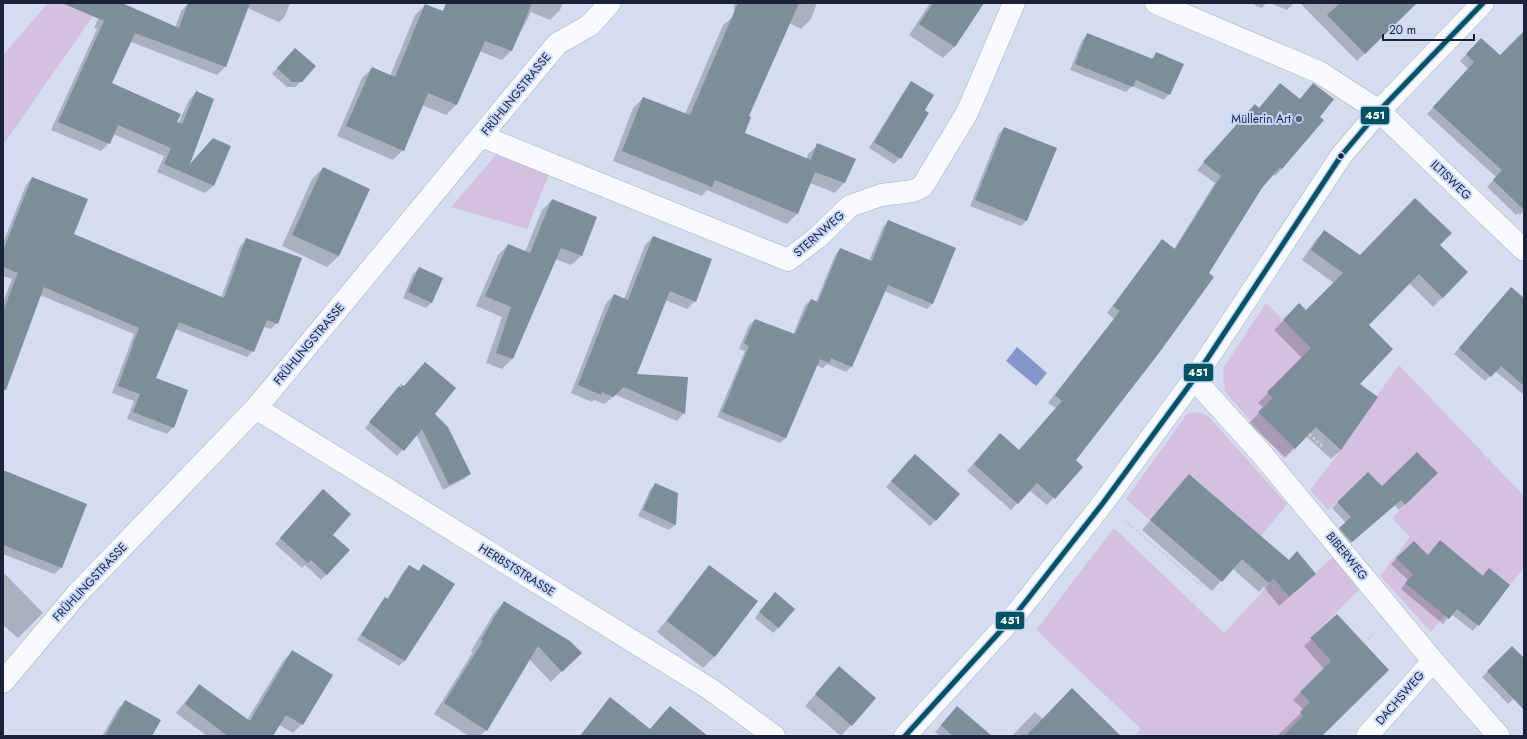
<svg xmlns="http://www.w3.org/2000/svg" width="1527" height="739" viewBox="0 0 1527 739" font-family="Jost,sans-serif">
<rect width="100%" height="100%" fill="#d5ddf1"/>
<!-- green -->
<path fill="#d5c0df" d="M48,3H102L3,145V55Z
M496,155L549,174L527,229L451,207Z
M1266,303L1370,406L1399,365L1524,496V568L1510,585L1489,568L1483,576L1440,541L1405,583L1445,615L1431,632L1380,576L1410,537L1392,518L1438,473L1417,452L1382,486L1368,472L1328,510L1310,490L1341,450L1364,417L1284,375L1267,392L1273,398L1258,412L1295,449L1284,459L1225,392L1223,376L1224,367Z
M1198,412L1208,416L1287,504L1261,536L1190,474L1150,520L1126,499L1187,414Z
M1114,528L1224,633L1274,579L1289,597L1333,557L1359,590L1310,638L1331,661L1300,692L1310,702L1300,712L1303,716L1283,736H1135L1140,728L1036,630Z"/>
<!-- water -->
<path fill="#8596ca" d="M1017,347L1047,373L1036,386L1006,361Z"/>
<!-- shadow -->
<path fill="#0003" d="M107,3H120L175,28L181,11L189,3L242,23L225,67L217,75L131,42L110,84L178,124L189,100L196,92L188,166L230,147L213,186L205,193L157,172L164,156L113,134L109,143L101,151L51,130L97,29L94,28L103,7Z
M236,3H290L285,16L279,22Z
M497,3H563L560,10L550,20L531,12L511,51L502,60L479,51L456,105L446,115L422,105L403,150L393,160L337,136L362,78L372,68L390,76L415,15L425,5L442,12L445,9Z
M734,3H817L811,19L801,29L789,23L747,117L743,133L806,159L808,154L818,145L854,159L844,183L835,193L810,183L797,214L787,224L707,190L702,196L613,161L633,108L643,98L685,114L723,25L734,16Z
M930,3H983L954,47L943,58L909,35Z
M1250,3H1266L1262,8Z
M1270,3H1294L1287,10Z
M1300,3H1415L1357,61Z
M1524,33V211L1520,215L1518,213L1516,215L1487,187L1496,177L1427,114L1468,69L1460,61L1481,39L1500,57Z
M1088,34L1151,59L1157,53L1169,94L1164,100L1132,86L1126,92L1070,70L1082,40Z
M290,54L301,81L295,87H287L272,74Z
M911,82L900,158L894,164L869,148L906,88Z
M1255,105L1282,169L1275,176L1273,174L1262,187L1074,460L1081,467L1047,505L1029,490L1011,510L967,471L993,441L1019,451L1056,408L1048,403L1114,319L1107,313L1162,240L1174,249L1215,183L1197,170Z
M1005,128L1056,148L1026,221L1021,226L970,206L999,133Z
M323,168L368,189L339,256L327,267L282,246L312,179Z
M32,178L72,235L221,298L240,246L247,239L277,323L271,329L264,327L253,351L247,357L175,329L154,379L173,427L167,434L127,419L134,401L112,393L134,334L40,295L3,386V302L12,279L3,276V243L26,185Z
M552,200L595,218L581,256L571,265L555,259L512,359L502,369L486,363L502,317L476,306L498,255L508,245L525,252L542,210Z
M889,221L933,303L927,309L884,291L851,367L846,372L827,364L823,368L816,365L786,438L780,443L717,417L745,351L739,349L749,325L755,320L793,335L805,305L811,300L816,302L835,255L840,249L869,261L883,227Z
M1324,231L1360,256L1439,245L1443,297L1433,307L1409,283L1368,325L1358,384L1341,450L1331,459L1306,436L1285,457L1249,423L1264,408L1258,403L1302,358L1274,330L1299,305L1306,312L1334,283L1302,260L1315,241Z
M653,237L695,301L687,309L665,300L636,374L684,413L677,421L616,395L604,404L594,400L592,402L571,393L606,303L614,295L624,299L645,245Z
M419,268L432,302L426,308L403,298L413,274Z
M1505,294L1524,300V395L1495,371L1485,381L1454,354Z
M401,386L433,414L470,474L464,479L443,490L416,434L397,456L365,428Z
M909,460L935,520L930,526L886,487Z
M3,472L86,504L61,568L54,574L3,554Z
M1368,473L1382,488L1437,473L1399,510L1395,505L1346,547L1334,534L1346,523L1332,508Z
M655,484L677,494L675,525L669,530L638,516L650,490Z
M1180,485L1305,583L1279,606L1264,587L1259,592L1232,568L1212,591L1142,530Z
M317,496L331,535L348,551L321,580L305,565L302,568L275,544Z
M1414,542L1428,556L1482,576L1489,569L1509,585L1473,631L1451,614L1443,624L1401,589L1408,580L1391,564Z
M409,566L418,571L424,566L404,661L399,666L357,640L380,604L385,598L387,599L404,571Z
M710,567L757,602L714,657L703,668L657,632L699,578Z
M3,572L43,613L18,638L3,625Z
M770,599L779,627L773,633L755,618Z
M504,602L580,653L551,682L529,659L486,730L480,736H469L434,714L473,652L471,651L494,613Z
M1337,615L1388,670L1322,736H1277L1304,710L1293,700L1324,669L1304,646Z
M1512,648L1524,660V689L1508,704L1482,677Z
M292,652L302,724L293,733L279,725L272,736H207L176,713L199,685L247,720L283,661Z
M839,668L875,698L841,736L805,706Z
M125,702L150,736H102L119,707Z
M1035,712L1043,719L1107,736H1012Z
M951,714L991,736H940L935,732Z"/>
<!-- building -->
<path fill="#7b8e9a" d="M62,3H122L179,28L188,3H250L226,67L135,33L112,83L181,114L177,122L182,124L196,91L214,99L190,164L213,138L231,146L214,186L164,164L171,148L118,125L110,144L58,122L104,21Z
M446,3H532L512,51L485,41L457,105L428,93L404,151L346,126L372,67L395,77L425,4L443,11Z
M738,3H799L749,116L751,117L745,133L811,160L817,143L856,159L845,183L815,172L798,214L715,180L712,187L622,151L643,97L690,115Z
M933,3H984L955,47L919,24Z
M1340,3H1417L1365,54L1327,15Z
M1524,31V210L1493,180L1502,170L1433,107L1474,62L1466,54L1481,38L1500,55Z
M1087,33L1153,59L1156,52L1184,64L1170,95L1136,80L1133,87L1075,64Z
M295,48L316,66L302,82H292L277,68Z
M911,81L934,95L925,110L929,113L901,159L874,142Z
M1280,83L1300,99L1313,83L1334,99L1320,117L1324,120L1282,169L1280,167L1262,188L1209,273L1214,277L1159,353L1076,460L1083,467L1055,499L1037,483L1018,504L974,464L1000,433L1019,450L1062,401L1055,395L1120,311L1113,306L1162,239L1175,249L1221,176L1203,162L1255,104L1259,108Z
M1004,127L1057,148L1027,221L975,200Z
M323,167L370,189L339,256L292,235Z
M32,177L88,199L74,234L224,298L246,238L302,258L278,324L267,320L254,352L179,322L156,378L188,390L174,428L133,412L140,394L118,386L139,328L44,287L6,390H3V311L18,273L3,267V251Z
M1415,198L1452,233L1440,245L1468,272L1443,298L1419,274L1369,325L1393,349L1360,384L1378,397L1341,450L1316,427L1295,449L1258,412L1273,398L1267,392L1311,348L1283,320L1299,303L1306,310L1343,273L1311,250L1324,230L1360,255Z
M552,199L597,217L582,256L561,248L513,359L496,353L511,307L485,296L508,244L530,253Z
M888,220L956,248L933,304L888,285L852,367L831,358L829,363L820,359L786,438L722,412L749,346L744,343L755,319L795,334L811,299L818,302L840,248L872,261Z
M653,236L712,259L696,302L670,291L637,374L688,377L685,414L624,387L613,397L602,392L601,395L578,385L614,294L628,300Z
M419,267L443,278L432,303L408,292Z
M1511,287L1524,298V386L1501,366L1491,377L1459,348Z
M425,362L456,388L435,414L448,427L471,474L449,485L422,429L404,451L369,422L399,386L402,388L400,384L404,386Z
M1417,452L1438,473L1405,505L1401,500L1352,542L1339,528L1351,517L1337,502L1368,472L1382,486Z
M915,454L960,494L936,521L891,481Z
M3,470L87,504L62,568L3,545Z
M1189,474L1289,560L1297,551L1316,574L1289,597L1274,579L1269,583L1242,559L1222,582L1150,520Z
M655,483L678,493L676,525L643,510Z
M323,489L351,514L333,535L350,550L327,575L311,560L308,563L280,538Z
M1440,540L1483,576L1489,568L1510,585L1479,626L1457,609L1449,619L1405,583L1413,574L1396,558L1414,541L1428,555Z
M423,564L455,584L405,661L361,635L385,597L388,599L409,565L419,571Z
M709,565L758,601L715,657L667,621Z
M775,592L795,609L779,628L759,612Z
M504,601L570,641L582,653L562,672L538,646L487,731L444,703L483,641L481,640Z
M1337,614L1389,670L1322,736H1283L1303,716L1300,712L1310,702L1300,692L1331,661L1310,638Z
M1512,646L1524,658V710L1487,671Z
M292,650L333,675L303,725L286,715L273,736H228L185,704L199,684L250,721Z
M839,666L876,698L852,726L815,694Z
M1072,688L1121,736H1026Z
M610,697L650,729L670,706L708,736H580Z
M125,700L161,720L152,736H105Z
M957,706L992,736H953L941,725Z"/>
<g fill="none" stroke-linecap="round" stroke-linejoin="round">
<defs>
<path id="minor" d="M1156,3L1319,72L1379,111L1524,250
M481,136L788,260L817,238L850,206L881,195L913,191L922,187L967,113L1014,3
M1194,379L1261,453L1433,661L1499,736
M256,408L710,689L774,736
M3,682L77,594L256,408L557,44L590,25L610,3
M905,736L1016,614L1103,503L1194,379L1341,156L1379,111L1483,3
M1367,736L1433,661"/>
</defs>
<!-- minor casing -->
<use href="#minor" stroke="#a5adc1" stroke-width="23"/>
<!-- path -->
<path stroke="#ced1d8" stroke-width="2.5" stroke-dasharray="3 2" stroke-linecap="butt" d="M1309,434L1323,447
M1124,520L1203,587
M1364,643L1375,632"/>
<!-- minor -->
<use href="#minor" stroke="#f9fafd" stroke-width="22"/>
<defs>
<path id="bus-1" d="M905,736L1016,614L1103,503L1194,379L1341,156L1379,111L1483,3"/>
</defs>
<!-- bus-1 casing -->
<use href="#bus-1" stroke="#c8d7fe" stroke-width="8"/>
<!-- bus-1 -->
<use href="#bus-1" stroke="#005262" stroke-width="5"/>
</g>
<!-- markers -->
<circle fill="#5b637a" stroke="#c8d7fe" stroke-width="1.5" cx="1299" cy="119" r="4"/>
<circle fill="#1a223a" stroke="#c8d7fe" stroke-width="1.5" cx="1341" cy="156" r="3.5"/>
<g text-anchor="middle" stroke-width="4" stroke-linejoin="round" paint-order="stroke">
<!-- street labels -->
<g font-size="12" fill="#1a223a" stroke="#c8d7fe">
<text transform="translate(516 94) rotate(-51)" y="4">FRÜHLINGSTRASSE</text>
<text transform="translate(1451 180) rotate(44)" y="4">ILTISWEG</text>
<text transform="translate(819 234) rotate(-41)" y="4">STERNWEG</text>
<text transform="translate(309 344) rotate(-50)" y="4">FRÜHLINGSTRASSE</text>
<text transform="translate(1347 556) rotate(51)" y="4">BIBERWEG</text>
<text transform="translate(517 570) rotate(32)" y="4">HERBSTSTRASSE</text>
<text transform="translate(90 582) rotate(-47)" y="4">FRÜHLINGSTRASSE</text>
<text transform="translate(1400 698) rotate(-49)" y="4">DACHSWEG</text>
</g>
<!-- poi labels -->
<g font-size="12" fill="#1a223a" stroke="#c8d7fe" text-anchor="end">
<text x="1291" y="123">Müllerin Art</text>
</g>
</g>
<g stroke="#c8d7fe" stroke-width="1.5">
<rect x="1360" y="106" width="30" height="19" rx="4" fill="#005262"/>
<rect x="1183" y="363" width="31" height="19" rx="4" fill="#005262"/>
<rect x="995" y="611" width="30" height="19" rx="4" fill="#005262"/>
</g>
<g font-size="11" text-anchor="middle" font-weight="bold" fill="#fff">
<text x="1375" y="119">451</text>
<text x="1198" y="376">451</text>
<text x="1010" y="624">451</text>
</g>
<!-- border -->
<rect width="1527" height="739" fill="none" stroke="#1a223a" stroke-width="8"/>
<!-- scale -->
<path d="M1383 34v6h91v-6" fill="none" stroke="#1a223a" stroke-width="2"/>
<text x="1389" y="34" font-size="12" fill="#1a223a" stroke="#c8d7fe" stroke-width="3" paint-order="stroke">20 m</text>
</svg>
